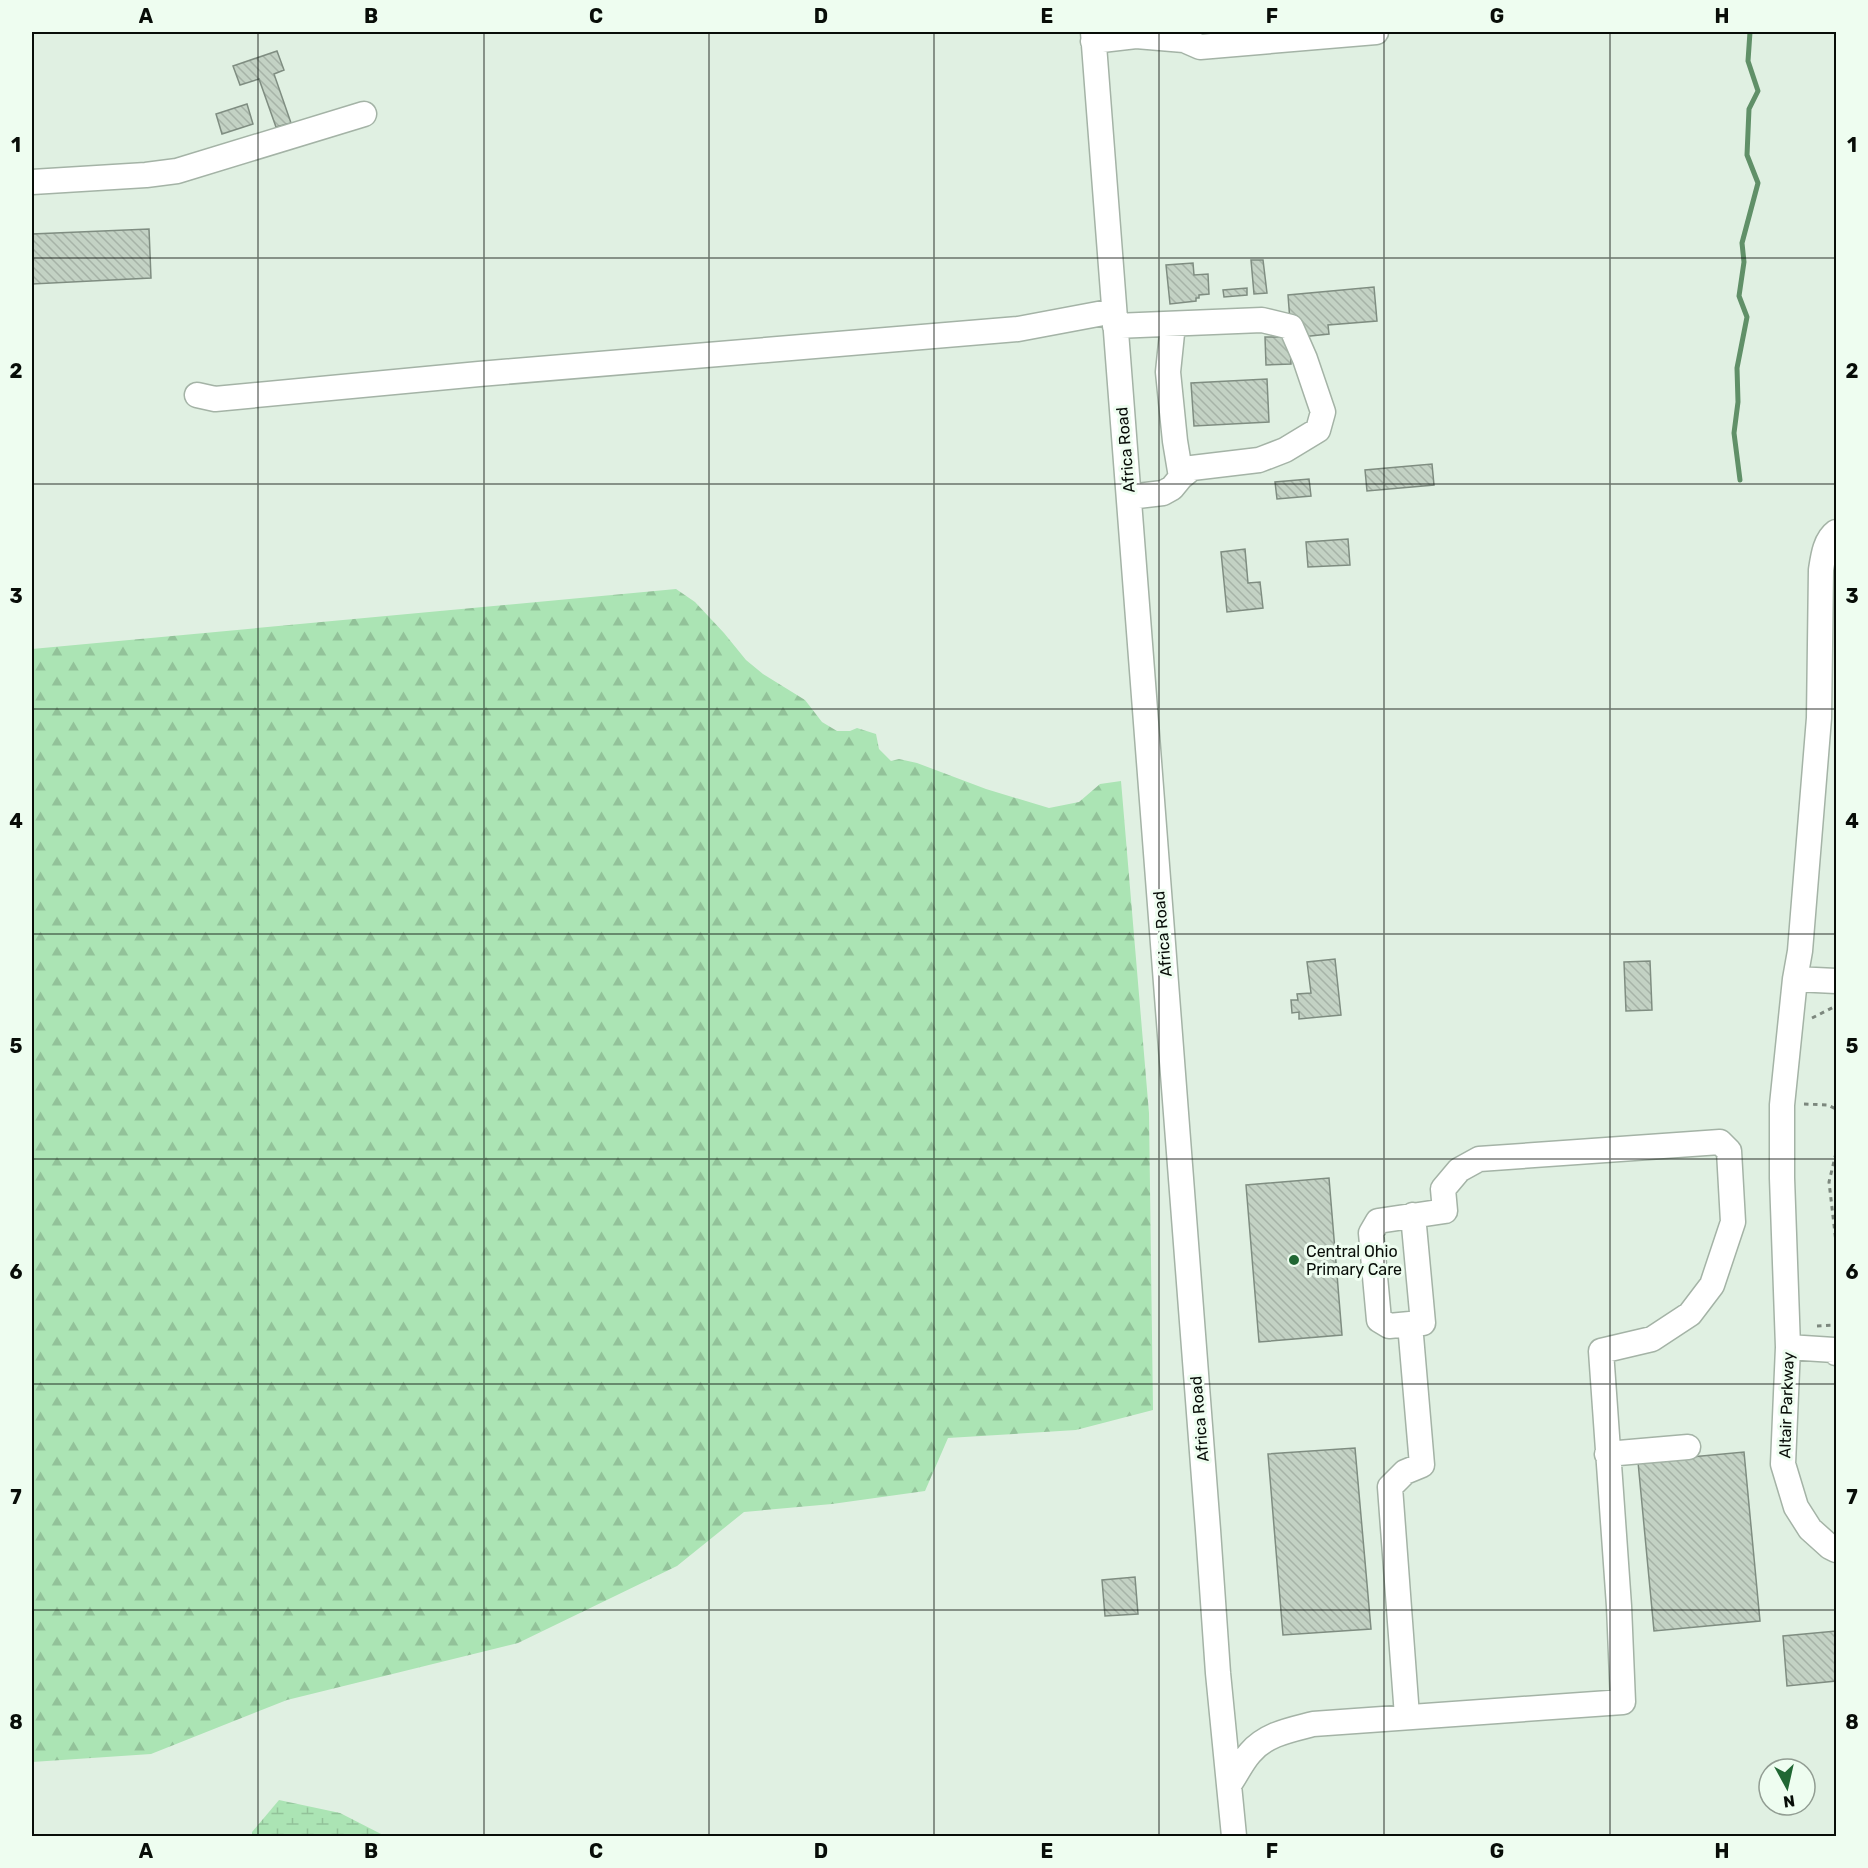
<svg xmlns="http://www.w3.org/2000/svg" width="1868" height="1868" viewBox="0 0 1868 1868" font-family="Rubik,sans-serif">
<defs>
<pattern id="forest-firs" width="22" height="20" patternUnits="userSpaceOnUse" patternTransform="scale(1.5)"><rect width="22" height="20" fill="#abe4b4"/><path d="M5 1l3.5 6h-7zM16 11l3.5 6h-7z" fill="#92c299"/></pattern>
<pattern id="wetland-marsh" width="20" height="14" patternUnits="userSpaceOnUse" patternTransform="scale(1.5)"><rect width="20" height="14" fill="#abe4b4"/><path d="M1 5h8M5 5V1M11 12h8M15 12V8" fill="none" stroke="#92c299"/></pattern>
<pattern id="building-back-hatch" width="6" height="6" patternUnits="userSpaceOnUse" patternTransform="scale(1.5)"><rect width="6" height="6" fill="#c3d2c4"/><path d="M-1 5l2 2M0 0l6 6M5-1l2 2" fill="none" stroke="#a6b3a7"/></pattern>
</defs>
<rect width="100%" height="100%" fill="#e0f0e2"/>
<!-- forest -->
<path fill="url(#forest-firs)" d="M676,589L695,602L724,633L746,660L763,674L805,700L822,722L837,731H850L857,728L876,734L879,749L891,761L899,759L917,763L986,789L1049,808L1079,802L1100,784L1121,781L1149,1113L1153,1410L1076,1430L948,1438L925,1491L832,1504L744,1512L677,1566L518,1643L287,1700L151,1754L32,1762V649Z"/>
<!-- wetland -->
<path fill="url(#wetland-marsh)" d="M279,1800L340,1813L385,1836H252V1832Z"/>
<g fill="none" stroke-linecap="round" stroke-linejoin="round">
<!-- stream -->
<path stroke="#609068" stroke-width="5" d="M1740,480L1734,433L1738,402L1737,368L1747,317L1739,296L1744,262L1742,243L1758,183L1747,155L1749,109L1758,91L1748,61L1750,32"/>
</g>
<!-- building -->
<path fill="url(#building-back-hatch)" stroke="#7f8d81" stroke-width="1.5" d="M277,51L284,70L274,74L291,123L276,127L259,79L240,85L233,66Z
M247,104L253,124L222,134L216,114Z
M149,229L151,278L32,284V234Z
M1251,260H1263L1267,293L1254,294Z
M1193,263L1194,275L1208,274L1209,294L1199,295V298H1196V301L1170,304L1166,265Z
M1374,287L1377,321L1328,325L1329,334L1301,337L1290,321L1288,295Z
M1247,288V295L1224,297L1223,290Z
M1265,337H1290L1291,364L1266,365Z
M1267,379L1269,422L1194,426L1191,383Z
M1432,464L1434,485L1367,491L1365,470Z
M1309,479L1311,496L1277,499L1275,482Z
M1348,539L1350,565L1308,567L1306,542Z
M1245,549L1248,583L1260,582L1263,608L1227,612L1221,552Z
M1335,959L1341,1015L1299,1019V1012L1292,1013L1291,1000H1298L1297,994L1311,993L1307,962Z
M1650,961L1652,1010L1626,1011L1624,962Z
M1329,1178L1342,1335L1259,1342L1246,1185Z
M1355,1448L1371,1629L1283,1635L1268,1454Z
M1744,1452L1760,1621L1654,1631L1638,1462Z
M1135,1577L1138,1614L1105,1616L1102,1580Z
M1836,1631V1681L1787,1686L1783,1636Z"/>
<g fill="none" stroke-linecap="round" stroke-linejoin="round">
<defs>
<path id="minor" d="M1093,32L1208,1530L1218,1673L1234,1836
M1184,40L1200,47L1376,32
M1093,41L1136,36L1184,40L1183,32
M32,182L146,175L177,171L364,114
M1173,324L1168,372L1175,441L1181,477
M1115,326L1262,320L1291,327L1305,359L1323,412L1318,430L1285,450L1259,460L1192,468L1181,477L1172,488L1163,493L1129,497
M197,395L215,399L479,374L1018,329L1114,311
M1836,532C1825,540 1823,557 1821,570L1819,718L1800,951L1795,979L1782,1105V1178L1788,1347L1783,1464L1796,1507L1810,1529L1830,1547L1836,1550
M1795,979L1836,981
M1410,1324L1423,1323L1413,1215
M1788,1347L1834,1350L1836,1353
M1607,1454L1688,1447
M1229,1785C1236,1775 1242,1762 1250,1753C1266,1734 1290,1730 1313,1724L1623,1702L1619,1606L1601,1351L1652,1339L1690,1314L1712,1285L1733,1222L1729,1151L1720,1142L1479,1159L1459,1170L1443,1189L1445,1211L1378,1221L1371,1233L1379,1320L1389,1326L1410,1324L1422,1465L1405,1472L1390,1487L1407,1716"/>
</defs>
<!-- minor casing -->
<use href="#minor" stroke="#a4b3a6" stroke-width="27"/>
<!-- path -->
<path stroke="#7c877d" stroke-width="3" stroke-dasharray="4.5 4.5" stroke-linecap="butt" d="M1812,1018L1836,1006
M1804,1104L1828,1105L1836,1109
M1836,1153L1829,1182L1836,1242
M1817,1326L1836,1325"/>
<!-- minor -->
<use href="#minor" stroke="#fff" stroke-width="24"/>
</g>
<!-- grid -->
<path fill="none" stroke="#080d08" stroke-width="1.5" stroke-opacity="0.55" d="M258,32V1836M484,32V1836M709,32V1836M934,32V1836M1159,32V1836M1384,32V1836M1610,32V1836M32,258H1836M32,484H1836M32,709H1836M32,934H1836M32,1159H1836M32,1384H1836M32,1610H1836"/>
<!-- markers -->
<circle fill="#206733" stroke="#eefdf0" stroke-width="2" cx="1294" cy="1260" r="6"/>
<g text-anchor="middle" stroke-width="6" stroke-linejoin="round" paint-order="stroke">
<!-- street labels -->
<g font-size="16" fill="#080d08" stroke="#eefdf0">
<text transform="translate(1125 450) rotate(-95)" y="6">Africa Road</text>
<text transform="translate(1162 934) rotate(-95)" y="6">Africa Road</text>
<text transform="translate(1786 1405) rotate(-88)" y="6">Altair Parkway</text>
<text transform="translate(1199 1419) rotate(-95)" y="6">Africa Road</text>
</g>
<!-- poi labels -->
<g font-size="16" fill="#080d08" stroke="#eefdf0" text-anchor="start">
<text x="1306" y="1257">Central Ohio<tspan x="1306" dy="18">Primary Care</tspan></text>
</g>
</g>
<!-- border -->
<rect width="1868" height="1868" fill="none" stroke="#eefdf0" stroke-width="66"/>
<!-- north arrow -->
<g transform="translate(1787 1787) rotate(172)"><circle r="28" fill="#eefdf0" stroke="#929d93" stroke-width="1.5"/>
<path d="M0-4.5L10 22L0 15L-10 22Z" fill="#206733"/>
<text y="-9" font-size="16" font-weight="bold" text-anchor="middle" fill="#080d08">N</text>
</g>
<rect x="33" y="33" width="1802" height="1802" fill="none" stroke="#080d08" stroke-width="2"/>
<g font-size="20" text-anchor="middle" font-weight="bold" fill="#080d08">
<text x="146" y="23">A</text>
<text x="371" y="23">B</text>
<text x="596" y="23">C</text>
<text x="821" y="23">D</text>
<text x="1047" y="23">E</text>
<text x="1272" y="23">F</text>
<text x="1497" y="23">G</text>
<text x="1722" y="23">H</text>
<text x="16" y="152">1</text>
<text x="1852" y="152">1</text>
<text x="16" y="378">2</text>
<text x="1852" y="378">2</text>
<text x="16" y="603">3</text>
<text x="1852" y="603">3</text>
<text x="16" y="828">4</text>
<text x="1852" y="828">4</text>
<text x="16" y="1053">5</text>
<text x="1852" y="1053">5</text>
<text x="16" y="1279">6</text>
<text x="1852" y="1279">6</text>
<text x="16" y="1504">7</text>
<text x="1852" y="1504">7</text>
<text x="16" y="1729">8</text>
<text x="1852" y="1729">8</text>
<text x="146" y="1858">A</text>
<text x="371" y="1858">B</text>
<text x="596" y="1858">C</text>
<text x="821" y="1858">D</text>
<text x="1047" y="1858">E</text>
<text x="1272" y="1858">F</text>
<text x="1497" y="1858">G</text>
<text x="1722" y="1858">H</text>
</g>
</svg>
